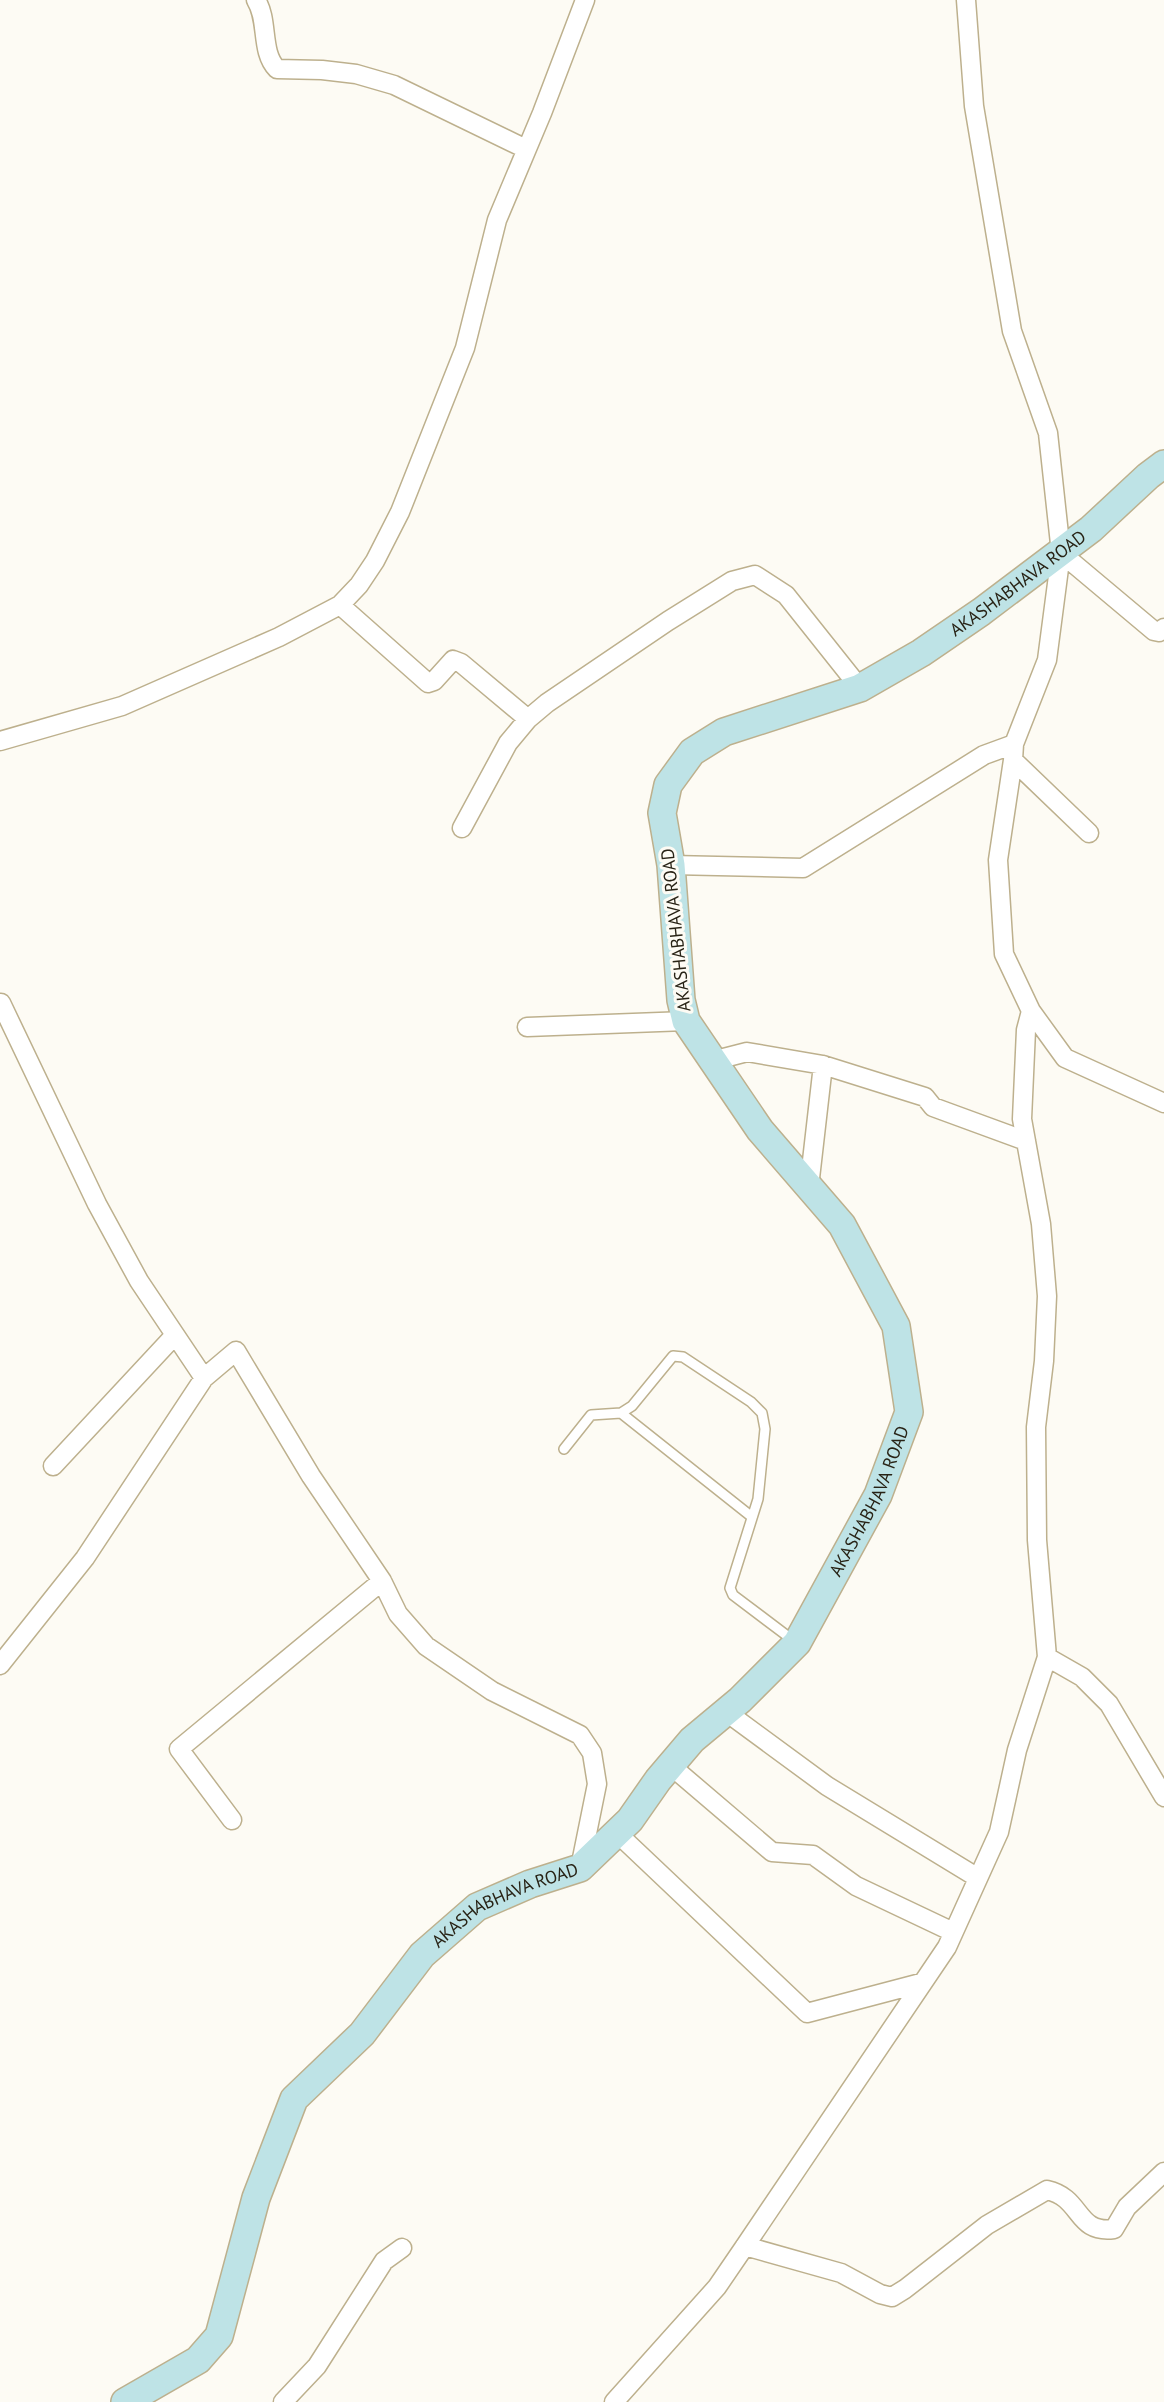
<svg xmlns="http://www.w3.org/2000/svg" width="1164" height="2402" viewBox="0 0 1164 2402" font-family="'PT Sans',sans-serif">
<rect width="100%" height="100%" fill="#fdfbf4"/>
<g fill="none" stroke-linecap="round" stroke-linejoin="round">
<defs>
<path id="lane" d="M621,1413L752,1517
M564,1449L591,1415L621,1413L632,1406L673,1356L683,1357L751,1402L762,1413L765,1429L758,1499L730,1588L733,1595L794,1641"/>
<path id="street" d="M256,0C269,20 260,52 277,69L322,70L356,74L394,85L526,149
M966,0L974,106L1012,331L1048,433L1061,553L1047,660L1014,744L1013,760L998,860L1004,954L1031,1011L1065,1058L1164,1103
M1061,553L1154,631L1159,632L1164,628
M340,605L428,683L434,681L453,660L461,663L528,719
M0,741L122,706L279,637L340,605L359,585L375,561L400,512L465,348L497,220L542,113L585,0
M1013,760L1089,833
M462,828L508,743L528,719L547,703L668,621L732,581L755,575L786,595L860,688
M671,865L803,868L984,755L1014,744
M1,1003L97,1204L139,1281L204,1378L236,1351L311,1476L382,1581L398,1614L426,1646L492,1691L580,1735L592,1753L597,1784L580,1868
M527,1027L686,1021
M712,1061L747,1052L823,1065L925,1097L933,1107L1026,1141
M809,1187L823,1065
M53,1466L175,1335
M1047,1657L1082,1677L1109,1704L1164,1797
M0,1665L85,1558L204,1378
M725,1711L827,1786L978,1878
M670,1765L772,1852L813,1855L856,1886L953,1932
M232,1820L179,1749L382,1581
M617,1833L807,2013L921,1983
M745,2246L841,2273L880,2294L892,2297L905,2289L987,2225L1047,2190C1083,2198 1075,2234 1114,2229L1127,2207L1164,2172
M283,2402L317,2366L384,2261L402,2248
M614,2402L717,2287L745,2246L947,1947L999,1832L1017,1750L1047,1657L1037,1540L1036,1427L1044,1361L1047,1296L1041,1224L1022,1119L1026,1030L1031,1011"/>
<g id="secondary">
<path id="s1" d="M125,2402L198,2360L219,2336L256,2198L294,2099L362,2034L422,1955L477,1907L530,1884L580,1868L630,1820L658,1780L692,1740L740,1700L797,1643L878,1495L909,1412L896,1326L842,1225L760,1130L686,1021L681,1000L671,865L662,813L668,785L692,752L724,732L860,688L921,653L981,612L1091,529L1148,476L1164,464"/>
</g>
</defs>
<!-- lane casing -->
<use href="#lane" stroke="#bdb08d" stroke-width="12"/>
<!-- street casing -->
<use href="#street" stroke="#bdb08d" stroke-width="21"/>
<!-- secondary casing -->
<use href="#secondary" stroke="#bdb08d" stroke-width="30"/>
<!-- lane -->
<use href="#lane" stroke="#fff" stroke-width="9"/>
<!-- street -->
<use href="#street" stroke="#fff" stroke-width="18"/>
<!-- secondary -->
<use href="#secondary" stroke="#bee3e6" stroke-width="27"/>
</g>
<g text-anchor="middle" stroke-width="6" stroke-linejoin="round" paint-order="stroke">
<!-- street labels -->
<g font-size="18" fill="#282316" stroke="#fdfbf4">
<text dy="6" stroke="none"><textPath href="#s1" startOffset="2421">AKASHABHAVA ROAD</textPath></text>
<text transform="translate(676 930) rotate(-96)" y="6">AKASHABHAVA ROAD</text>
<text dy="6" stroke="none"><textPath href="#s1" startOffset="1215">AKASHABHAVA ROAD</textPath></text>
<text dy="6" stroke="none"><textPath href="#s1" startOffset="657">AKASHABHAVA ROAD</textPath></text>
</g>
</g>
</svg>
